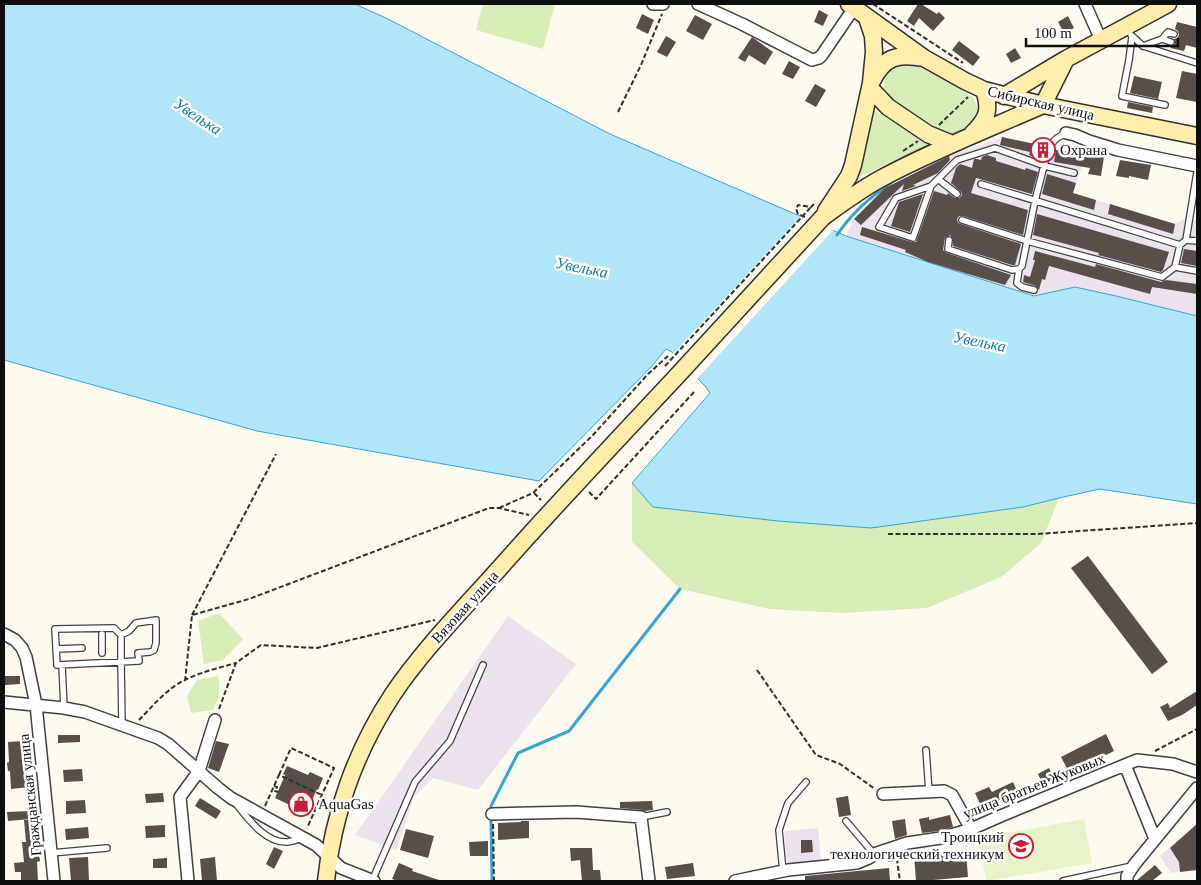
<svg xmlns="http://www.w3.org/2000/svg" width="1201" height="885" viewBox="0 0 1201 885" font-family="Georgia,serif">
<rect width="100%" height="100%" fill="#fffaf0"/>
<!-- industrial -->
<path fill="#ebe2ed" d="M1002,137L1047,147L1056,150L1083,155L1082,166L1073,193L1175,224L1186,218L1197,221V316L1116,296L1075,287L1034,296L846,236L854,219L885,188L949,156Z
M508,616L576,664L478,790L433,778L414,797L396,850L355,835Z
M1197,823V869L1171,873L1160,856Z
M818,828L821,862L787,865L784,831Z"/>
<!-- green -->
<path fill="#d8ecb7" d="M483,4H555L543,49L476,30Z
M911,60L973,97L977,106L978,117L963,133L952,134L941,130L887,97C883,87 883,80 887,69Z
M872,109L930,144L859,177Z
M632,483L653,507L778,521L871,528L1023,507L1059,498L1041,543L1001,577L927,608L842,613L770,609L680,589L632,542Z
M219,613L243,639L223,660L204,664L198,621Z
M218,676C221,689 219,698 213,710L191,713L187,696L197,680Z"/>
<!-- pitch -->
<path fill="#e8f3c9" d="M1084,819L1092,863L986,881L978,838Z"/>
<!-- water -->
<path fill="#b1e6fa" stroke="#34a5d5" d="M4,4H355L388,19L610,134L846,236L1034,296L1075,287L1116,296L1197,316V504L1100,489L1059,498L1023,507L871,528L778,521L653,507L632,483L710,393L705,386L672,352L666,349L651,367L539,481L257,431L4,360Z"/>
<!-- pier -->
<path fill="#fffaf0" d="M802,215L834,229L696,380L672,355Z"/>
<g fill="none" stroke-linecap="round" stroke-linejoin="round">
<!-- stream -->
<path stroke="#34a5d5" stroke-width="3" d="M837,235C851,214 870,197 891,183L889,181
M491,811V806L518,753L569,731L680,589
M491,817L492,881"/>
</g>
<!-- building -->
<path fill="#584e4a" d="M918,4H921L937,14L939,12L945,18L933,31L919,18L914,26L907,21Z
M819,10L828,15L823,26L814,22Z
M642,14L654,20L648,34L636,28Z
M695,15L712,24L703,40L686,31Z
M1068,16L1074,28L1064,33L1058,22Z
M1177,22L1197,27V48L1186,45L1184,51L1170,48L1175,44L1174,39L1177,38L1179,35L1178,31L1175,29Z
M666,36L676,42L667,57L657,52Z
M752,37L773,52L765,65L749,55L745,62L738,58Z
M959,41L980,57L973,66L952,50Z
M1015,48L1021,58L1011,63L1006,54Z
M789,61L800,67L793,79L782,74Z
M1182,71L1197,74V102L1176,98Z
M1134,76L1162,82L1158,99L1130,93Z
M815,84L826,90L816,107L805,101Z
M1128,102L1153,107L1152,113L1127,108Z
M1002,137L1044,146L1042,154L1040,153L1039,159L1029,155L1030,152L1000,145Z
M1056,150L1104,157L1101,176L1088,174L1090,168L1054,162Z
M987,155L996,158V161L1025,170L1026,168L1038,172L1032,194L976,178L971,193L1028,210L1023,235L963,216H959L957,219L958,223L1021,244L1015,265H1012L953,246V239L950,235L945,238L943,250L947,253L1011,275L1005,285L928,262L905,252L906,250L860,235L862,227L912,242H916L934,191L947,195L948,193L955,198H959L962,195L961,192L951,183L956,168L960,164L972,168L974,159H977L981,160L982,157Z
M949,156L950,160L938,173L913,185L916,186L902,191L904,184L861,225L854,219L885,188Z
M1120,160L1151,165L1148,180L1129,176V178L1116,176Z
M1047,174L1076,183L1073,193L1096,200L1094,210L1042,194Z
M923,194L910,232L891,226L899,202Z
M1110,204L1175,224L1173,234L1108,214Z
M1037,214L1169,252L1163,270L1161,272L1098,255L1099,253L1033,235Z
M1184,249L1197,251V266L1181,263Z
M1035,251L1095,267L1096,264L1161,282L1166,280L1197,284V294L1152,287L1150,294L1049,266L1045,280L1042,279L1039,290L1036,286L1023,282L1024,275L1030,277L1035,260H1033Z
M1088,556L1168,662L1152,674L1071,568Z
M4,676H20V684L5,685Z
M1197,691V705L1182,715L1168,721L1160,707L1168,703L1170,708Z
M1106,734L1114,751L1084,766L1083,765L1069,772L1061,757Z
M58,735H80V742L58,743Z
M24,741L25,761H26L27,775H29L30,787L11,789L10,771H8L7,763L9,762L8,742Z
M216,741L229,744L219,772L208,768Z
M287,766L308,775L310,772L323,778L318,790L317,789L305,815L291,809L292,806L275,798L285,775L283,774Z
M1049,768L1055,779L1043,784L1038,774Z
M82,769L83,781L64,782L63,770Z
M1013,782L1019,795L1008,800L1006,797L982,808L975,793L989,787L992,792Z
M163,793L164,802L146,803L145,794Z
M848,796L851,815L839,817L836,798Z
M200,798L221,811L216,819L195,806Z
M85,800L86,813L66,814V801Z
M652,801L653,810L645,811L642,810L620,808V802Z
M31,811V819L8,821L7,812Z
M950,815L953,827L939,831L922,833L919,819L929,817V820Z
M905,819L907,835L895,839L892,821Z
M24,820H36L38,852H39L40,861L37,862L38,881H21V872H15L14,863L24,862L22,842H26Z
M521,821H529V838L498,840V823L521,822Z
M1197,824V870L1180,872L1179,862L1170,848Z
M165,825V837L146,838L145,826Z
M88,827L89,838L66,840L65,829Z
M406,829L434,836L428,858L400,850Z
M801,840H812L813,852L801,853Z
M488,841V856H470L469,842Z
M274,847L283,851L274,869L266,864Z
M570,848H592L593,870H600L601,881H582L580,860L571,861Z
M966,851L968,877L933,880V881H916L914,855Z
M88,857L89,880L71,881L69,858Z
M215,857L217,881H202L200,859Z
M167,858V868H153V859Z
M399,863L413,869L412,871L439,880L438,881H398L392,879Z
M693,863L695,876L667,879L665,867Z
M1155,865L1162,873L1152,881H1136Z
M889,868L890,881H805V876Z"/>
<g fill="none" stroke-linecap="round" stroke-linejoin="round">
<defs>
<path id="lane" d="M1131,35L1143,46L1197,63
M1132,37L1129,60L1122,96L1165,105
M1162,39L1168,32L1174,34
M1143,46L1162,39L1171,42
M938,179L957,194
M981,184L1180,245
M931,186L896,198L879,227L913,238L931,186L957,160L995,148L1045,166L1074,173
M962,220L1027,241L1162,277L1175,267L1197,271
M949,240L948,249L1012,270L1019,269L1022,266L1035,201L1049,146L1057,138L1066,133
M1186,240L1197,241
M1175,267L1180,245L1186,240L1197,172
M1019,269L1017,283L1022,287L1034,290
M156,620V643L154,650L150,652L138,653L139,661L57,665L55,629L114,628L121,635L129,631L136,623Z
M121,635V662L122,725
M56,649L82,648
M102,653V634
M62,665L64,708
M926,750L929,792
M237,805C249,820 266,843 287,842C292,842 298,839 302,838
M641,817L667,812
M846,821L874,854
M51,853L107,848
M783,872L779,830L788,803L806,782
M372,881L415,782L450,741L483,665
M1063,881L1132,866"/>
<path id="street" d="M653,4H663
M698,4L742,24L812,60L819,58L822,55L854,8
M1085,4L1101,40
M1066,133L1075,135L1089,141L1118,150L1197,166
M4,634L15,640L22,648L26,657L36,705L54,881
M4,702L64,708L85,712L158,738L168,744L218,788L231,798L316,845L341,868L374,881
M1125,765L1155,839
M883,794L944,791L952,795L971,829
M492,814L576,812L641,817L649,881
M188,881L180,797L199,771L215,720
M735,881L788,870L857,863L869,858L874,854L907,843L941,838L971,829L1003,815L1137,760L1173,764L1197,772
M1127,881V876L1134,865L1197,788"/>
<path id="secondary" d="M849,4L924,58L965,81L984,90L1043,105L1197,136
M872,81C884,57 897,53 923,58
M870,88L888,107L928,134L952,144
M1004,96L1066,59L1168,4
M972,134C987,119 991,111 984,90
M826,211L849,176L853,165L871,83L874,52L873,36L867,18
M823,217C841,204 860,190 880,179C932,151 988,129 1043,105L1066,59
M326,881C333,815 356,750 393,694C424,648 468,604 505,562C561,499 619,438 677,376"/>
</defs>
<!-- lane casing -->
<use href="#lane" stroke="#414141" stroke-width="8"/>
<!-- street casing -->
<use href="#street" stroke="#414141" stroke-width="14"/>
<!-- secondary casing -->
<use href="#secondary" stroke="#303030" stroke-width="19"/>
<!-- path -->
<path stroke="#303030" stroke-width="2" stroke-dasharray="5 2.5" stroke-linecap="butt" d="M873,4L963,63
M618,112L641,65L662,14
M939,125L968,97
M903,151L918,141
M805,217L798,214L796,209L798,205L811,207L814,204
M589,492L596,499L694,392
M534,493L541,500
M499,508L533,493L593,435L648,374L668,356
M888,534H1037L1197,523
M192,615L276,454
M757,670L816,755L840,764L875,789
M185,681L192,615L249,599L489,508H499L529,515
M219,709L236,663L261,645L317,648L435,620
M139,720C148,711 157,700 167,692C186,675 212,670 236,663
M1155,751L1197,729
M279,775L291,748L334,768L307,828
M274,786L277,787L275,791L278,792
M265,806L279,775L322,795
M493,824L494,881
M888,861L897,860L900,881"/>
<!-- lane -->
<use href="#lane" stroke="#fff" stroke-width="5.5"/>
<!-- street -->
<use href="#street" stroke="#fff" stroke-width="11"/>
<!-- secondary -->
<use href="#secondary" stroke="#ffedab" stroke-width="16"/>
<defs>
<path id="secondary-bridge" d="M677,376L823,217"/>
</defs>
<!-- secondary-bridge casing -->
<use href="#secondary-bridge" stroke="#303030" stroke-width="19" stroke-linecap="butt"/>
<!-- path-bridge -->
<path stroke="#303030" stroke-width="2" stroke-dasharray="5 2.5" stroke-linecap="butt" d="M665,366L811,207"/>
<!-- secondary-bridge -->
<use href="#secondary-bridge" stroke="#ffedab" stroke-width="16"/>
</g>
<!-- icons -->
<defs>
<symbol id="building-ring" viewBox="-11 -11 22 22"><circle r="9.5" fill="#fff" stroke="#c71e37" stroke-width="1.5"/><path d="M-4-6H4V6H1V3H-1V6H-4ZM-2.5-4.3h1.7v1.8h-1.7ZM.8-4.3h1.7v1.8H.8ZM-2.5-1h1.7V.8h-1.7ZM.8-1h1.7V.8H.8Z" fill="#c71e37"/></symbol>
<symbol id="shop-ring" viewBox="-11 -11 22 22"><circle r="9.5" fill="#fff" stroke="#c71e37" stroke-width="1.5"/><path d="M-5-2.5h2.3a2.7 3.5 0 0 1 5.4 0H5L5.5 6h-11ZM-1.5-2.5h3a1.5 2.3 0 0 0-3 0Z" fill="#c71e37"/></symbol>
<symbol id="university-ring" viewBox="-11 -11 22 22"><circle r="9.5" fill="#fff" stroke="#c71e37" stroke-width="1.5"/><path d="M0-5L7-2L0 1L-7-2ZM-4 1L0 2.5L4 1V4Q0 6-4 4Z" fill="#c71e37"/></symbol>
</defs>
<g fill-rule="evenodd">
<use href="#building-ring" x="1029" y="136" width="28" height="28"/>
<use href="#shop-ring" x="287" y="790" width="28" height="28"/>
<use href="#university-ring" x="1007" y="832" width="28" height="28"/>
</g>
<g text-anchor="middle" stroke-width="5" stroke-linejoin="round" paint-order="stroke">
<!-- street labels -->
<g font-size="15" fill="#0e0e0e" stroke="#fff">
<text transform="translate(1041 103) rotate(13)" y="5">Сибирская улица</text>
<text transform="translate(465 607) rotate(-48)" y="5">Вязовая улица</text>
<text transform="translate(1034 786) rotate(-22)" y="5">улица братьев Жуковых</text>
<text transform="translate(30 795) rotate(-96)" y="5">Гражданская улица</text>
</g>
<!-- poi labels -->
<g font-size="15" fill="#0e0e0e" stroke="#fff" text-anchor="start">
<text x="1060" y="155">Охрана</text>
<text x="318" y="809">AquaGas</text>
<text x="1004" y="842" text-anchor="end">Троицкий<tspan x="1004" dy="17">технологический техникум</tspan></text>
</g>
<!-- water labels -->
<g font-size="16" font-style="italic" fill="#1075a8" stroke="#fff">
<text transform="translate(198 116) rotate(33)" y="6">Увелька</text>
<text transform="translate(582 267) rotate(11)" y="6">Увелька</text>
<text transform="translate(980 341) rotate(11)" y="6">Увелька</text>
</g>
</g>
<!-- border -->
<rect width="1201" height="885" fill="none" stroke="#0e0e0e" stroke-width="10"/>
<!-- scale -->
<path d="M1026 38v8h152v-8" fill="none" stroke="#0e0e0e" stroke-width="2.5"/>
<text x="1034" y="38" font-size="15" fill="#0e0e0e" stroke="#ffffff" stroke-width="4" paint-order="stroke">100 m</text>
</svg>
